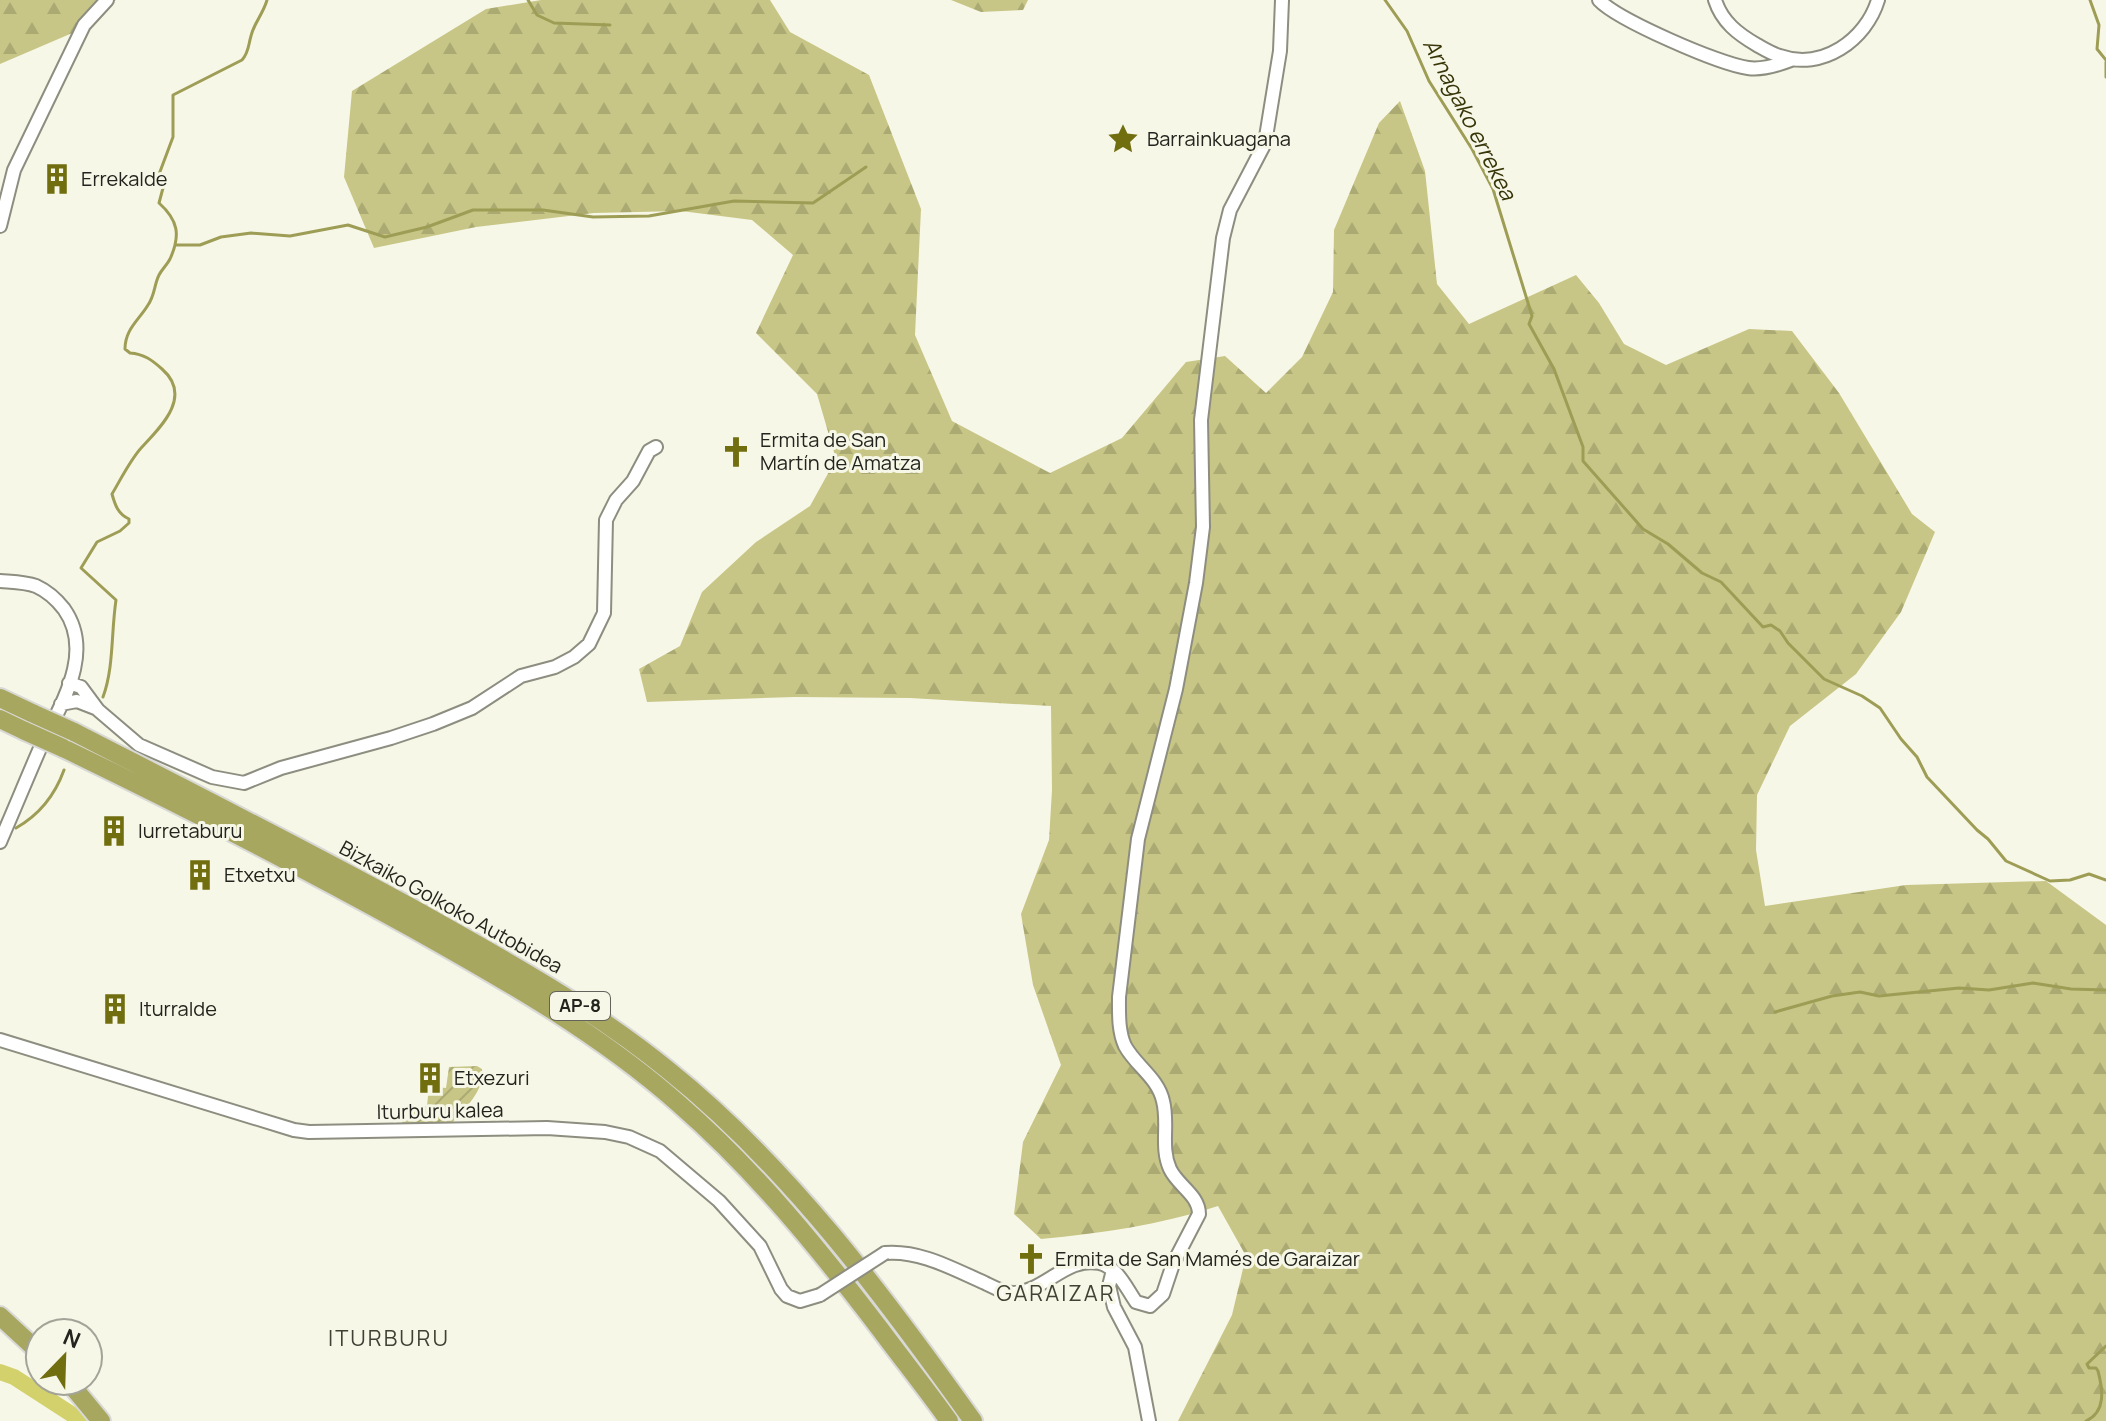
<svg xmlns="http://www.w3.org/2000/svg" width="2106" height="1421" viewBox="0 0 2106 1421" font-family="Manrope,sans-serif">
<defs>
<pattern id="forest-firs" width="22" height="20" patternUnits="userSpaceOnUse" patternTransform="scale(2)"><rect width="22" height="20" fill="#c7c686"/><path d="M5 1l3.5 6h-7zM16 11l3.5 6h-7z" fill="#abaa73"/></pattern>
<pattern id="garden-furrows" width="10" height="10" patternUnits="userSpaceOnUse" patternTransform="scale(2)"><rect width="10" height="10" fill="#c7c686"/><path d="M-1 1l2-2M0 10L10 0M9 11l2-2" fill="none" stroke="#abaa73"/></pattern>
</defs>
<rect width="100%" height="100%" fill="#f7f7e8"/>
<!-- forest -->
<path fill="url(#forest-firs)" d="M0,0H116L77,31L0,64Z
M541,0H770L790,32L869,75L921,209L915,335L952,421L1050,473L1122,438L1186,362L1225,356L1266,393L1302,357L1333,292L1334,230L1379,123L1400,101L1425,171L1437,284L1469,324L1576,275L1599,303L1624,344L1666,365L1749,329L1792,331L1839,393L1912,514L1935,532L1901,612L1856,674L1790,726L1757,795L1756,850L1765,906L1906,885L2046,881L2106,925V1421H1178L1232,1315L1246,1256L1218,1206C1160,1225 1102,1233 1041,1239L1014,1214L1023,1142L1061,1065L1033,985L1021,914L1049,840L1052,790L1051,706L910,698L795,697L647,702L639,669L680,646L702,592L756,542L810,506L836,459L817,394L756,333L793,255L752,220L681,211L594,213L476,227L374,248L344,177L352,91L486,9Z
M951,0H1028L1023,10L981,12Z"/>
<!-- garden -->
<path fill="url(#garden-furrows)" d="M477,1066L482,1069C485,1091 465,1108 451,1124L402,1123L405,1105L427,1106L429,1086L446,1088L449,1067Z"/>
<g fill="none" stroke-linecap="round" stroke-linejoin="round">
<!-- stream -->
<path stroke="#9e9d55" stroke-width="3" d="M528,0L537,15L554,23L610,25
M1385,0L1407,31L1429,81L1472,149L1493,189L1532,316L1529,324L1554,369L1583,447V461L1643,529L1668,544L1702,573L1721,582L1763,627L1771,625L1780,631L1788,643L1824,679L1862,696L1880,708L1901,739L1917,757L1927,777L1977,830L1988,839L2006,861L2050,881L2070,880L2089,874L2106,880
M2090,0L2099,25L2097,49L2106,60
M2106,62V77
M176,245H200L221,237L251,233L290,236L348,225L385,237L427,227L473,210H543L593,217L649,216L734,201L813,203L866,167
M103,697C114,667 111,633 116,600L81,568L97,542L120,531L129,523V519C118,514 115,505 112,494C121,479 130,460 142,447C161,427 193,396 162,369C152,360 144,354 130,353L125,349C125,329 139,320 148,305C155,295 154,285 159,275C162,269 167,265 170,259C181,235 178,220 159,203L163,188L158,177L173,137V95L242,60C249,52 248,46 251,36C254,23 263,14 267,0
M16,828C39,815 55,795 64,770
M1775,1012L1832,996L1860,992L1879,996L1959,988L1989,990L2033,983L2071,989L2106,990
M2086,1421C2106,1412 2103,1390 2098,1371L2096,1368H2089L2087,1364L2106,1346"/>
<!-- river -->
<path stroke="#d3d16c" stroke-width="16" d="M0,1372L14,1377L82,1421"/>
<defs>
<path id="minor" d="M1599,0C1618,20 1719,64 1748,68C1761,70 1778,65 1791,60
M1715,0C1722,22 1738,34 1757,45C1764,49 1772,54 1780,56C1822,71 1866,40 1878,0
M0,226L14,170L84,25L107,0
M0,581C12,582 25,582 36,586C47,591 57,600 64,609C95,653 61,704 41,746C27,778 14,810 0,842
M69,683L81,687L98,710L139,745L212,777L244,783L281,768L391,738L433,724L472,708L521,676L555,667L574,657L589,644L604,613L606,520L616,500L633,481L649,451L656,447
M61,704L77,701L95,708
M0,1040L294,1130L309,1132L547,1128L605,1132L629,1137L660,1151L719,1201L760,1246L781,1289L787,1296L800,1301L820,1295
M885,1253C920,1250 953,1269 985,1283C993,1287 1004,1293 1013,1293C1045,1292 1066,1256 1099,1263C1118,1267 1126,1288 1136,1302L1150,1306L1163,1294L1173,1264L1199,1214C1199,1195 1178,1186 1170,1169C1160,1147 1169,1124 1163,1101C1158,1078 1136,1066 1125,1046C1118,1031 1119,1012 1119,997L1138,839L1176,689L1196,583L1203,527L1201,420L1223,238L1230,210L1265,143L1280,51L1282,0
M1113,1270L1109,1286L1114,1307L1135,1347L1149,1421"/>
<path id="highway" d="M0,698L34,714
M0,719L25,731
M74,732C191,792 308,851 423,914C507,961 593,1009 668,1070C788,1166 884,1296 973,1421
M63,748C181,805 298,865 412,928C505,980 600,1034 679,1104C756,1171 819,1249 880,1329C903,1360 927,1390 949,1421
M0,1316L40,1353
M68,1381L101,1421"/>
</defs>
<!-- minor casing -->
<use href="#minor" stroke="#8d8e80" stroke-width="16"/>
<!-- highway casing -->
<use href="#highway" stroke="#d8d8d6" stroke-width="22"/>
<!-- minor -->
<use href="#minor" stroke="#fff" stroke-width="12"/>
<!-- highway -->
<use href="#highway" stroke="#a8a75f" stroke-width="18"/>
<defs>
<path id="minor-bridge" d="M820,1295L885,1253"/>
<path id="highway-bridge" d="M34,714L74,732
M25,731L63,748"/>
</defs>
<!-- minor-bridge casing -->
<use href="#minor-bridge" stroke="#8d8e80" stroke-width="16" stroke-linecap="butt"/>
<!-- highway-bridge casing -->
<use href="#highway-bridge" stroke="#d8d8d6" stroke-width="22" stroke-linecap="butt"/>
<!-- minor-bridge -->
<use href="#minor-bridge" stroke="#fff" stroke-width="12"/>
<!-- highway-bridge -->
<use href="#highway-bridge" stroke="#a8a75f" stroke-width="18"/>
</g>
<!-- icons -->
<defs>
<symbol id="sight-bare" viewBox="-9 -9 18 18"><path d="M0-6L1.8-2.2L6-1.7L2.9 1.2L3.7 5.4L0 3.3L-3.7 5.4L-2.9 1.2L-6-1.7L-1.8-2.2Z" fill="#706e0e" stroke="#f7f7e8" stroke-width="2.5" paint-order="stroke"/></symbol>
<symbol id="building-bare" viewBox="-9 -9 18 18"><path d="M-4-6H4V6H1V3H-1V6H-4ZM-2.5-4.3h1.7v1.8h-1.7ZM.8-4.3h1.7v1.8H.8ZM-2.5-1h1.7V.8h-1.7ZM.8-1h1.7V.8H.8Z" fill="#706e0e" stroke="#f7f7e8" stroke-width="2.5" paint-order="stroke"/></symbol>
<symbol id="church-bare" viewBox="-9 -9 18 18"><path d="M-1.2-6h2.4v3.5h3.3v2.4h-3.3V6h-2.4V-.1h-3.3v-2.4h3.3Z" fill="#706e0e" stroke="#f7f7e8" stroke-width="2.5" paint-order="stroke"/></symbol>
</defs>
<g fill-rule="evenodd">
<use href="#sight-bare" x="1101" y="117" width="44" height="44"/>
<use href="#building-bare" x="35" y="157" width="44" height="44"/>
<use href="#church-bare" x="714" y="430" width="44" height="44"/>
<use href="#building-bare" x="92" y="809" width="44" height="44"/>
<use href="#building-bare" x="178" y="853" width="44" height="44"/>
<use href="#building-bare" x="93" y="987" width="44" height="44"/>
<use href="#building-bare" x="408" y="1056" width="44" height="44"/>
<use href="#church-bare" x="1009" y="1237" width="44" height="44"/>
</g>
<g text-anchor="middle" stroke-width="6" stroke-linejoin="round" paint-order="stroke">
<!-- shield labels -->
<rect fill="#f7f7e8" stroke="#63635b" stroke-width="2" x="550" y="992" width="60" height="28" rx="6"/>
<g font-size="18" font-weight="bold" fill="#24241e">
<text x="580" y="1012">AP-8</text>
</g>
<!-- poi labels -->
<g font-size="20" fill="#24241e" stroke="#f7f7e8" text-anchor="start">
<text x="1147" y="146">Barrainkuagana</text>
<text x="81" y="186">Errekalde</text>
<text x="760" y="447">Ermita de San<tspan x="760" dy="23">Martín de Amatza</tspan></text>
<text x="138" y="838">Iurretaburu</text>
<text x="224" y="882">Etxetxu</text>
<text x="139" y="1016">Iturralde</text>
<text x="454" y="1085">Etxezuri</text>
<text x="1055" y="1266">Ermita de San Mamés de Garaizar</text>
</g>
<!-- street labels -->
<g font-size="20" fill="#24241e" stroke="#f7f7e8">
<text transform="translate(451 907) rotate(29)" y="7">Bizkaiko Golkoko Autobidea</text>
<text transform="translate(440 1111) rotate(-1)" y="7">Iturburu kalea</text>
</g>
<!-- water labels -->
<g font-size="22" font-style="italic" fill="#373609" stroke="#f7f7e8">
<text transform="translate(1470 119) rotate(63)" y="8">Arnagako errekea</text>
</g>
<!-- neighbourhood labels -->
<g font-size="22" letter-spacing="2" fill="#404034" stroke="#f7f7e8">
<text x="1056" y="1301">GARAIZAR</text>
<text x="389" y="1346">ITURBURU</text>
</g>
</g>
<!-- north arrow -->
<g transform="translate(64 1357) rotate(23)"><circle r="38" fill="#f7f7e8" stroke="#a3a397" stroke-width="2"/>
<path d="M0-6L14 30L0 20L-14 30Z" fill="#706e0e"/>
<text y="-12" font-size="22" font-weight="bold" text-anchor="middle" fill="#24241e">N</text>
</g>
</svg>
